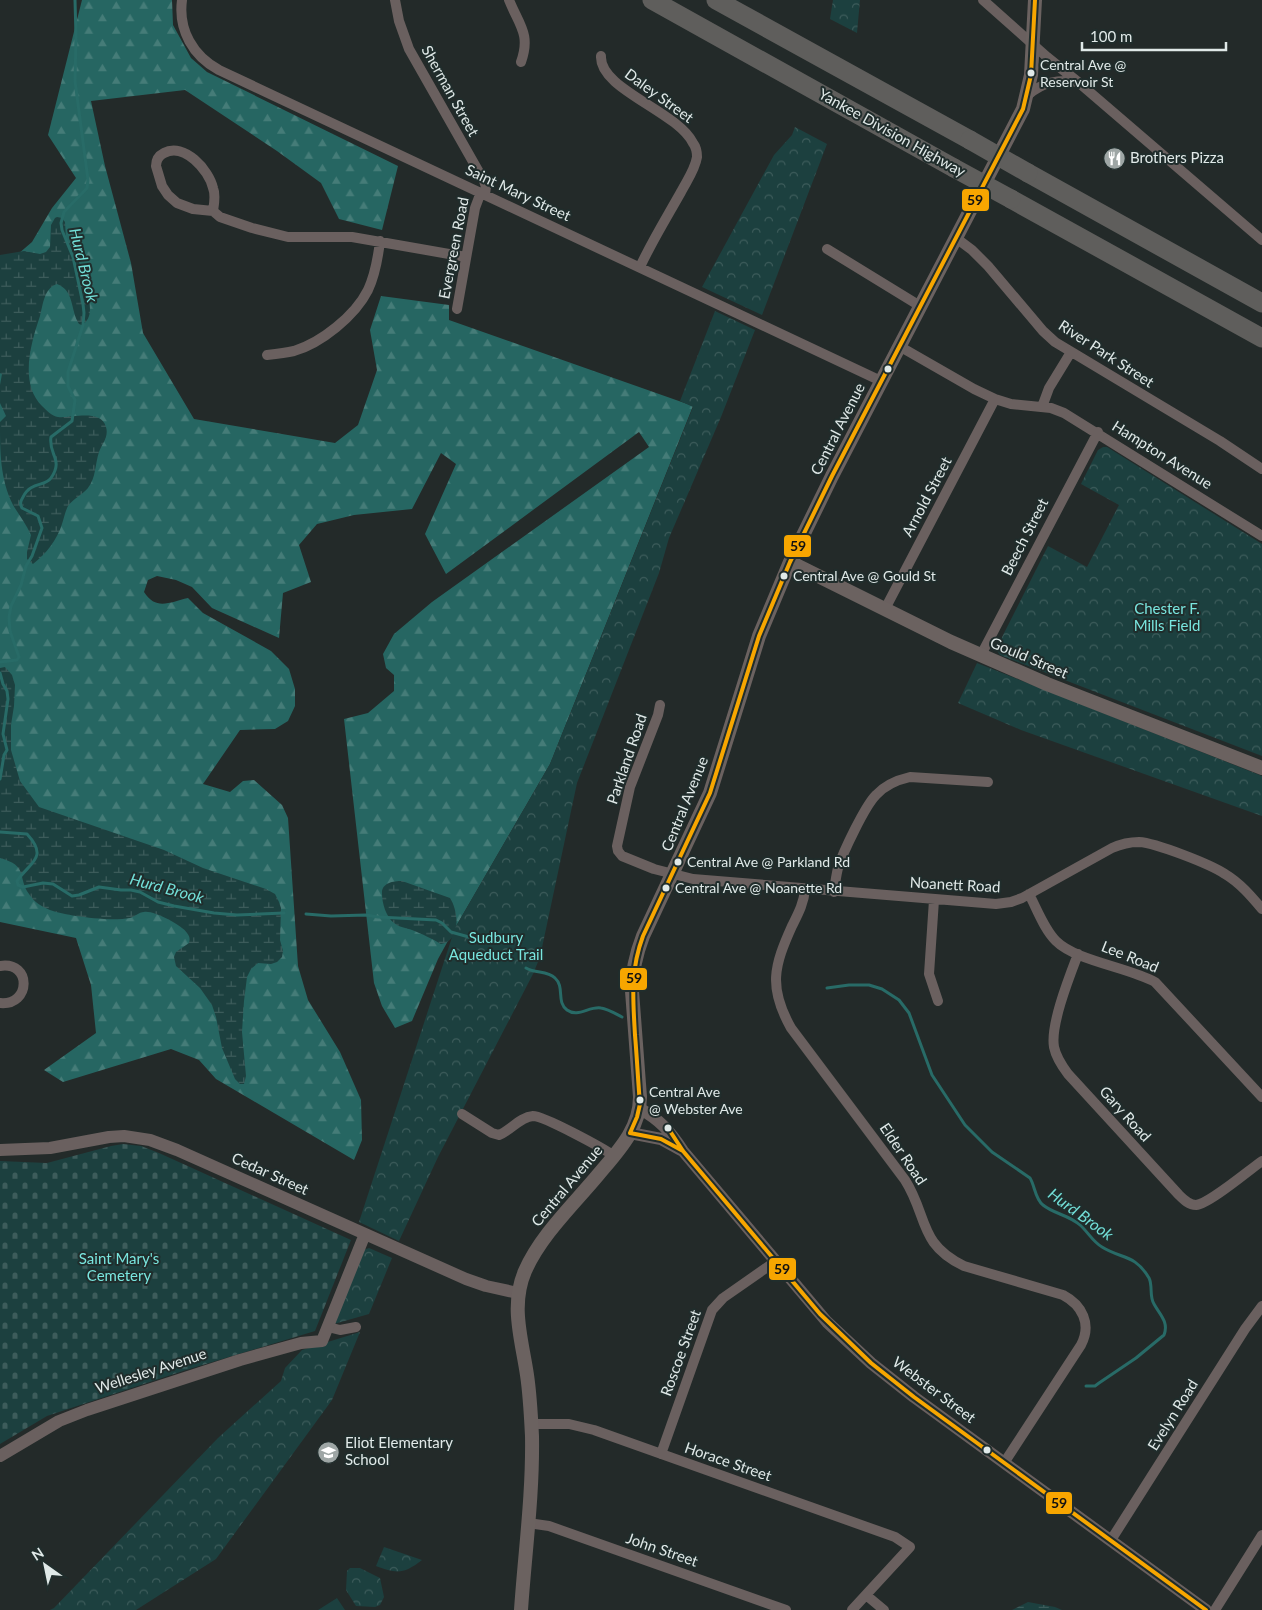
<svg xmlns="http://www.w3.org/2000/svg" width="1262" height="1610" viewBox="0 0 1262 1610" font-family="Lato,sans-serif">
<defs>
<pattern id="forest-firs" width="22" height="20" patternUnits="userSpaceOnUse" patternTransform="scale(1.25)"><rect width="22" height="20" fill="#266662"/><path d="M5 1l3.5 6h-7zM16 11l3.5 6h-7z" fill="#457c78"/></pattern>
<pattern id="wetland-marsh" width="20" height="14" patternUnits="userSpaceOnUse" patternTransform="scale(1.25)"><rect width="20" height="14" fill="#1c403f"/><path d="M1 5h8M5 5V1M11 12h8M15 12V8" fill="none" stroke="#3d5c5b"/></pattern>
<pattern id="cemetery-stones" width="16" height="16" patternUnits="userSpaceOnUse" patternTransform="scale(1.25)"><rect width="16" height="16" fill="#1c403f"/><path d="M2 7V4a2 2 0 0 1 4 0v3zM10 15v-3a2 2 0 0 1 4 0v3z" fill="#3d5c5b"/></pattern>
<pattern id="park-crowns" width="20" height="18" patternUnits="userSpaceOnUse" patternTransform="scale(1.25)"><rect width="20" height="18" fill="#1c403f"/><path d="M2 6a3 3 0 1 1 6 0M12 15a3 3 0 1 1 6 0" fill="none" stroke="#3d5c5b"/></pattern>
</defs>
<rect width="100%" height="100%" fill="#232a29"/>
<!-- grass -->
<path fill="#1c403f" d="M337,1598L345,1610H318Z"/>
<!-- forest -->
<path fill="url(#forest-firs)" d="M82,0H172L173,25L191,58L207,72L398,166L382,230L339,219L321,183L277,151L185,90L91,101L105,166L131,263L143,333L194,419L335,443L358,425L377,370L370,330L381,296L449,305V320L693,406L550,764L455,928L438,959L412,1021L395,1028L382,1006L374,983L344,719L368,713L394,691V675L386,668L383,654L394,634L432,602L649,447L639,432L446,574L425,534L456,464L441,453L412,509L354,515L317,524L299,545L311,582L283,593L279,638L212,608L192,587L176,580L157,576L148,580L144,592C156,611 170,602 188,598L203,613L271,651L289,669L295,689V706L288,721L275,729L240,730L203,784L230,792L243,781L254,780L282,805L288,818L298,966L308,1000L340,1052L361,1100L362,1140L354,1160L216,1079L199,1060L171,1049L63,1082L44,1070L96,1033L91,985L76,938L0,922V327L18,254L32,242L52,208L76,178L48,135Z"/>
<!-- wetland -->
<path fill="url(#wetland-marsh)" d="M57,217L62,218L65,222L66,239C78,250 94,301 89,316C88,320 85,323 82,325L79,324C70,310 75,291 57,284C44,288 43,305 40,316C31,343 19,383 42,406C46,410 52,416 58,417C69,419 101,408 106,427C109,437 102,444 99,452C95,464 96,478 88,488C82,495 73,499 68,506C65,512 64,518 62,524C57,540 46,554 33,564L27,559V552L31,535C26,524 19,515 13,505C0,479 0,451 0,422L6,416L0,403V385L2,374L0,373V255L24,251L40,254L46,252L50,247L51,225L55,218Z
M5,667L12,675L15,685L14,706L11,725V750L20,781L39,807L164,850L203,868L266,889L275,894L279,902L281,908L280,940L283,951L282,957L277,962L271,964L258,963L251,969L247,977L244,1001L242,1032L246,1076L244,1084H240L235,1079L222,1048L216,1017L212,1005L200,988L176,966L174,957L176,952L189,943C190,939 190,937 187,933C182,925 153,910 144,912C139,912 134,917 130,918C114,921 91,918 76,916C59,913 39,910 29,894C17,877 29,866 0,858V668Z
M402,881L450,898C459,912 461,941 441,944C433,939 422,934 412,930C407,928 398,927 394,923C386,917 382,903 382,894C381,883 393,881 402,881Z
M1028,1602L1055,1607L1062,1610H1012Z"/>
<!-- cemetery -->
<path fill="url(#cemetery-stones)" d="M123,1144L141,1146L159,1153L351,1240L315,1331L186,1370L47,1416L0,1444V1161L47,1163L111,1146Z"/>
<!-- park -->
<path fill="url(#park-crowns)" d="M833,0H860L857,33L830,19Z
M795,127L827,144L762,315L702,287L774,155L792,135Z
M715,311L755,330L721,417L669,538L659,573L577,783L540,957L533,974L438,1157L399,1241L359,1222L455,928L550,764L693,407L680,401Z
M1103,447H1107L1262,544V756L1000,655L996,649L1048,546L1087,567L1119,505L1081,484L1098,450Z
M977,663L1262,776V816L1021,730L958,703Z
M369,1248L392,1258L369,1314L334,1324L363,1250Z
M360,1332L332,1400L216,1559L136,1610H50L54,1608L218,1438L281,1381L285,1368L302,1350Z
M384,1547L422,1560C404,1574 397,1574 376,1566Z
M350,1568H360L380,1578L384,1597L380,1605L375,1607L356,1606L346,1590L347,1571Z"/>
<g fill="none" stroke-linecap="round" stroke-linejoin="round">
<!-- stream -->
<path stroke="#286b67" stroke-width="3" d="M0,662L17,660L19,657L10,631L9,617L11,606L21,585L26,566L32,556L42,528L38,516L22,508C20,504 20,502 23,497C31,481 45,487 51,478C64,459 48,455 51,437L72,421L75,400L68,386V372L83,325L84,313L83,304L73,257L62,230L61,223L64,212L87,188L88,180L75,81L76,37L75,0
M0,673L3,684L7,691L8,699L3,734L7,750L4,755L0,779
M0,832L27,834C49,858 30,862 17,881L18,885L23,887L43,883L53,884L72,896L79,895L99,887L121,890H131L140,892L158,902L174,906L214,913L237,915L284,913
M306,914L331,916L366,915L378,917L436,920L442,923L451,932L483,941
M526,968C536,974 547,970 555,978C565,987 556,1002 567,1010C578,1018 589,1006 601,1008C608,1009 616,1014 622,1017
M827,988L849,985H869L882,989L899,1000L909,1013L932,1075L965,1125L992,1152L1030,1178C1035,1186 1035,1199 1043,1205C1054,1214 1069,1215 1080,1225C1088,1232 1093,1242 1102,1247C1121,1259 1135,1254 1149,1278C1153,1286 1149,1296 1154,1304C1160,1315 1169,1322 1164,1335L1136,1358L1099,1383L1095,1386H1086"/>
<!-- minor -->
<path stroke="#6a605f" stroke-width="10" d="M182,0C178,30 193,56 219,70L881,381
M395,0L399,21L409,49L484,181L486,187L485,194
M509,0C519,25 531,34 521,62
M983,0L1047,57L1078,82L1262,240
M601,56C599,89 677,111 693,143C696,147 697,152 697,157C695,170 686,182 681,192C667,217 652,241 640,267
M1028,95C1043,82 1058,79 1078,82
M213,211C214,204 216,195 213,188C209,170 184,142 164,153C158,156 156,160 156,166L162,186L168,195L177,203L193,209L213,211L220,217L252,228L288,237H352L466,257
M956,238L972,250L988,266L1043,331L1055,342L1220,441L1262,469
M827,249L920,306
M457,309L475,208L481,192
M899,346L974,389L995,399L1011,404L1051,408L1064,413L1262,536
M267,355C276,354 285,353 294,351C321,343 355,316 368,290C375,275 378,258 380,241
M1042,407L1049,388L1071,352
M885,609L995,399
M981,655L1098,432
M660,705L658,715L630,787L617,846L618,851L622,856L654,869L693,879L996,904L1011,902L1022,898L1112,848C1121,844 1129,842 1139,842C1156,843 1210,864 1225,874C1240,883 1251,896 1262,909
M805,889C804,903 798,914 792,926C774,966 768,987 791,1028L905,1180C928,1216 918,1244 964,1266L1063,1295C1082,1305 1092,1324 1081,1345L1004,1463
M834,892C835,884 836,876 838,868C843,852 865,806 876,795C885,785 897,780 910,777L988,782
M1029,894C1037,909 1044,929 1056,941C1076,961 1128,967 1155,982L1262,1097
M934,900L929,974L938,1001
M1078,954C1070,975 1050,1025 1054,1047C1056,1057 1062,1066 1068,1074L1179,1195C1184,1200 1189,1205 1196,1205C1209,1204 1249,1170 1262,1161
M0,966C32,961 31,1006 0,1003
M462,1114L492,1133L499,1135C510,1131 520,1117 533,1116C544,1116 603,1148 614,1156
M328,1327L340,1330L356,1327
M531,1424H569L594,1430L895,1537L910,1547L852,1610
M661,1454L712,1310L723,1298L776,1261
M528,1523L549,1526L786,1610
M1111,1540L1245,1329L1262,1306
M866,1595L884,1610
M1215,1610L1262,1535"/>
<!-- tertiary -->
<path stroke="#6a605f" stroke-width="12" d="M639,1108C660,1120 670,1131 683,1151L827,1322L871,1363L914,1397L1206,1610
M630,1133L661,1139L681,1150
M0,1150L50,1148L109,1137L124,1136L150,1140L177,1150L466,1279L486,1286L518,1293
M0,1456L59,1421L87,1410L240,1360L301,1343L322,1341L365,1234"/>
<!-- secondary -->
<path stroke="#6b6260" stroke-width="14" d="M790,562L951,642L1047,684L1262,768
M521,1610C525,1552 533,1494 532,1436C531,1416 530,1395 527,1375C522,1340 510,1306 525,1271C541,1235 573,1205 598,1175C618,1151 640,1129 640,1097L632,991C632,971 636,954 643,936L710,793L759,636L790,562L832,476L1023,109L1031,75L1035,0"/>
<!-- motorway -->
<path stroke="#5f5e5c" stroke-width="19" d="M652,0L954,168
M716,0L970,140
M1028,173L1262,303
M1011,199L1262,338"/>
<!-- motorway-bridge -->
<path stroke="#5f5e5c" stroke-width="19" d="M970,140L1028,173
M954,168L1011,199"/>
<defs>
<path id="bus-1" d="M668,1128L683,1151L820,1314L871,1363L914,1397L1206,1610
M683,1151L661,1139L630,1133L637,1117L640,1104C638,1081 637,1058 635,1035C633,999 630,971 643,936L710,793L759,636L790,562L832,476L1023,109L1031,75L1035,0"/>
</defs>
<!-- bus-1 casing -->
<use href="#bus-1" stroke="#202d2c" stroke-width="8"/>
<!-- bus-1 -->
<use href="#bus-1" stroke="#f7a600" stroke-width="4"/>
</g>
<!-- icons -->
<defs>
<symbol id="restaurant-disc" viewBox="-11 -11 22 22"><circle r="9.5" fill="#9ea6a5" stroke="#202d2c"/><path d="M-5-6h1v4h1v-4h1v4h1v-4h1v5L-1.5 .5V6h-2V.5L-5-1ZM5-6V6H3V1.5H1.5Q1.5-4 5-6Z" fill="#fff"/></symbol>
<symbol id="school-disc" viewBox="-11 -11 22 22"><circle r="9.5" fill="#9ea6a5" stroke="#202d2c"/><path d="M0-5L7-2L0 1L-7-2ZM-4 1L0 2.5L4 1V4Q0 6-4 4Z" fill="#fff"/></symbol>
</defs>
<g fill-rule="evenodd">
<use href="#restaurant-disc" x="1102" y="146" width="25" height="25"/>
<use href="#school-disc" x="316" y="1440" width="25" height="25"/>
</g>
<!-- markers -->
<g fill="#e0e9e8" stroke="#202d2c" stroke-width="2">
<circle cx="1031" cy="73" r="4.5"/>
<circle cx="888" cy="369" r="4.5"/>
<circle cx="784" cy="576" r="4.5"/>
<circle cx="678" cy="862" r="4.5"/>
<circle cx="666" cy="888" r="4.5"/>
<circle cx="640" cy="1100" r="4.5"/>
<circle cx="668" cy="1128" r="4.5"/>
<circle cx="987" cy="1450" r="4.5"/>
</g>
<g text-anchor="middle" stroke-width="4" stroke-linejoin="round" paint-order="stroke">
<!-- bus labels -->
<g font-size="14" fill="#e0e9e8" stroke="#202d2c" text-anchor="start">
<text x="1040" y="70">Central Ave @<tspan x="1040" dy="17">Reservoir St</tspan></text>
<text x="793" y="581">Central Ave @ Gould St</text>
<text x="687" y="867">Central Ave @ Parkland Rd</text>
<text x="675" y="893">Central Ave @ Noanette Rd</text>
<text x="649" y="1097">Central Ave<tspan x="649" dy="17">@ Webster Ave</tspan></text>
</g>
<!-- street labels -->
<g font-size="15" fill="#e0e9e8" stroke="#202d2c">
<text transform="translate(450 91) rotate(61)" y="5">Sherman Street</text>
<text transform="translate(659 96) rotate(36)" y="5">Daley Street</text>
<text transform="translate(892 133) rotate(29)" y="5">Yankee Division Highway</text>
<text transform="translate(518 193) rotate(25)" y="5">Saint Mary Street</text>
<text transform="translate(454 248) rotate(-79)" y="5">Evergreen Road</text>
<text transform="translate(1106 354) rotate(33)" y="5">River Park Street</text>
<text transform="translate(838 429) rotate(-63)" y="5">Central Avenue</text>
<text transform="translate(1162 455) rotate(32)" y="5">Hampton Avenue</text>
<text transform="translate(927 497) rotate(-62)" y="5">Arnold Street</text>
<text transform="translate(1025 537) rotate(-63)" y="5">Beech Street</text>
<text transform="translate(1029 658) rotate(23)" y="5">Gould Street</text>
<text transform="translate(627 759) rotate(-71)" y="5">Parkland Road</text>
<text transform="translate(685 804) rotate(-68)" y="5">Central Avenue</text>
<text transform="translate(955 885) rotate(3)" y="5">Noanett Road</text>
<text transform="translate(1130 957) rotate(22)" y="5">Lee Road</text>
<text transform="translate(1125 1114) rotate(48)" y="5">Gary Road</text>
<text transform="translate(903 1154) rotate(56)" y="5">Elder Road</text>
<text transform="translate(270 1174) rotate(24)" y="5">Cedar Street</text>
<text transform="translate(567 1186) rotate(-50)" y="5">Central Avenue</text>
<text transform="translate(681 1353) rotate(-70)" y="5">Roscoe Street</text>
<text transform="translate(151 1371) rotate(-18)" y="5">Wellesley Avenue</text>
<text transform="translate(934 1390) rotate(37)" y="5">Webster Street</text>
<text transform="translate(1173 1415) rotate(-58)" y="5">Evelyn Road</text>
<text transform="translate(728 1462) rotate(19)" y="5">Horace Street</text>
<text transform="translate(662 1550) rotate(19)" y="5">John Street</text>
</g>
<!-- poi labels -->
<g font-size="15" fill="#e0e9e8" stroke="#202d2c" text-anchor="start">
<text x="1130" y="163">Brothers Pizza</text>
<text x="345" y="1448">Eliot Elementary<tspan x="345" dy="17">School</tspan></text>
</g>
<!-- park labels -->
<g font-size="15" fill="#79e6df" stroke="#202d2c">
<text x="1167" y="614">Chester F.<tspan x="1167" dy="17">Mills Field</tspan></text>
<text x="496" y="943">Sudbury<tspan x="496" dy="17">Aqueduct Trail</tspan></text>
<text x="119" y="1264">Saint Mary's<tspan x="119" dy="17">Cemetery</tspan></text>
</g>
<!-- water labels -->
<g font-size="16" font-style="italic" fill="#72ded7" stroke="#202d2c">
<text transform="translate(84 265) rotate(76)" y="6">Hurd Brook</text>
<text transform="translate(167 888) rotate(15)" y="6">Hurd Brook</text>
<text transform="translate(1081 1214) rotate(36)" y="6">Hurd Brook</text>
</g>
</g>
<g stroke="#202d2c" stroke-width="2">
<rect x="961" y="188" width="29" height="24" rx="5" fill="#f7a600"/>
<rect x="783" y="534" width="29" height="24" rx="5" fill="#f7a600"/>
<rect x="619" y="967" width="29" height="24" rx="5" fill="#f7a600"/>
<rect x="768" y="1257" width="29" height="24" rx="5" fill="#f7a600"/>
<rect x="1045" y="1491" width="28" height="24" rx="5" fill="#f7a600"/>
</g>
<g font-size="14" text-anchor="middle" font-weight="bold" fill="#111">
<text x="975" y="205">59</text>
<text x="798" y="551">59</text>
<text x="634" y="983">59</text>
<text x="782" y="1274">59</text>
<text x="1059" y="1508">59</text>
</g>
<!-- north arrow -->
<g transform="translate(45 1565) rotate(327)" stroke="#202d2c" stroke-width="4" paint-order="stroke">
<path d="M0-4L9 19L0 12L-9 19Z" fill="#e0e9e8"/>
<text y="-8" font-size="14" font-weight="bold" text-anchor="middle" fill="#e0e9e8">N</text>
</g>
<!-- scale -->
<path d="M1082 42v8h144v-8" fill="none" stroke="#e0e9e8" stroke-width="2.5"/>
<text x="1090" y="42" font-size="15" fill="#e0e9e8" stroke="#202d2c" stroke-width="4" paint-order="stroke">100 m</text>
</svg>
